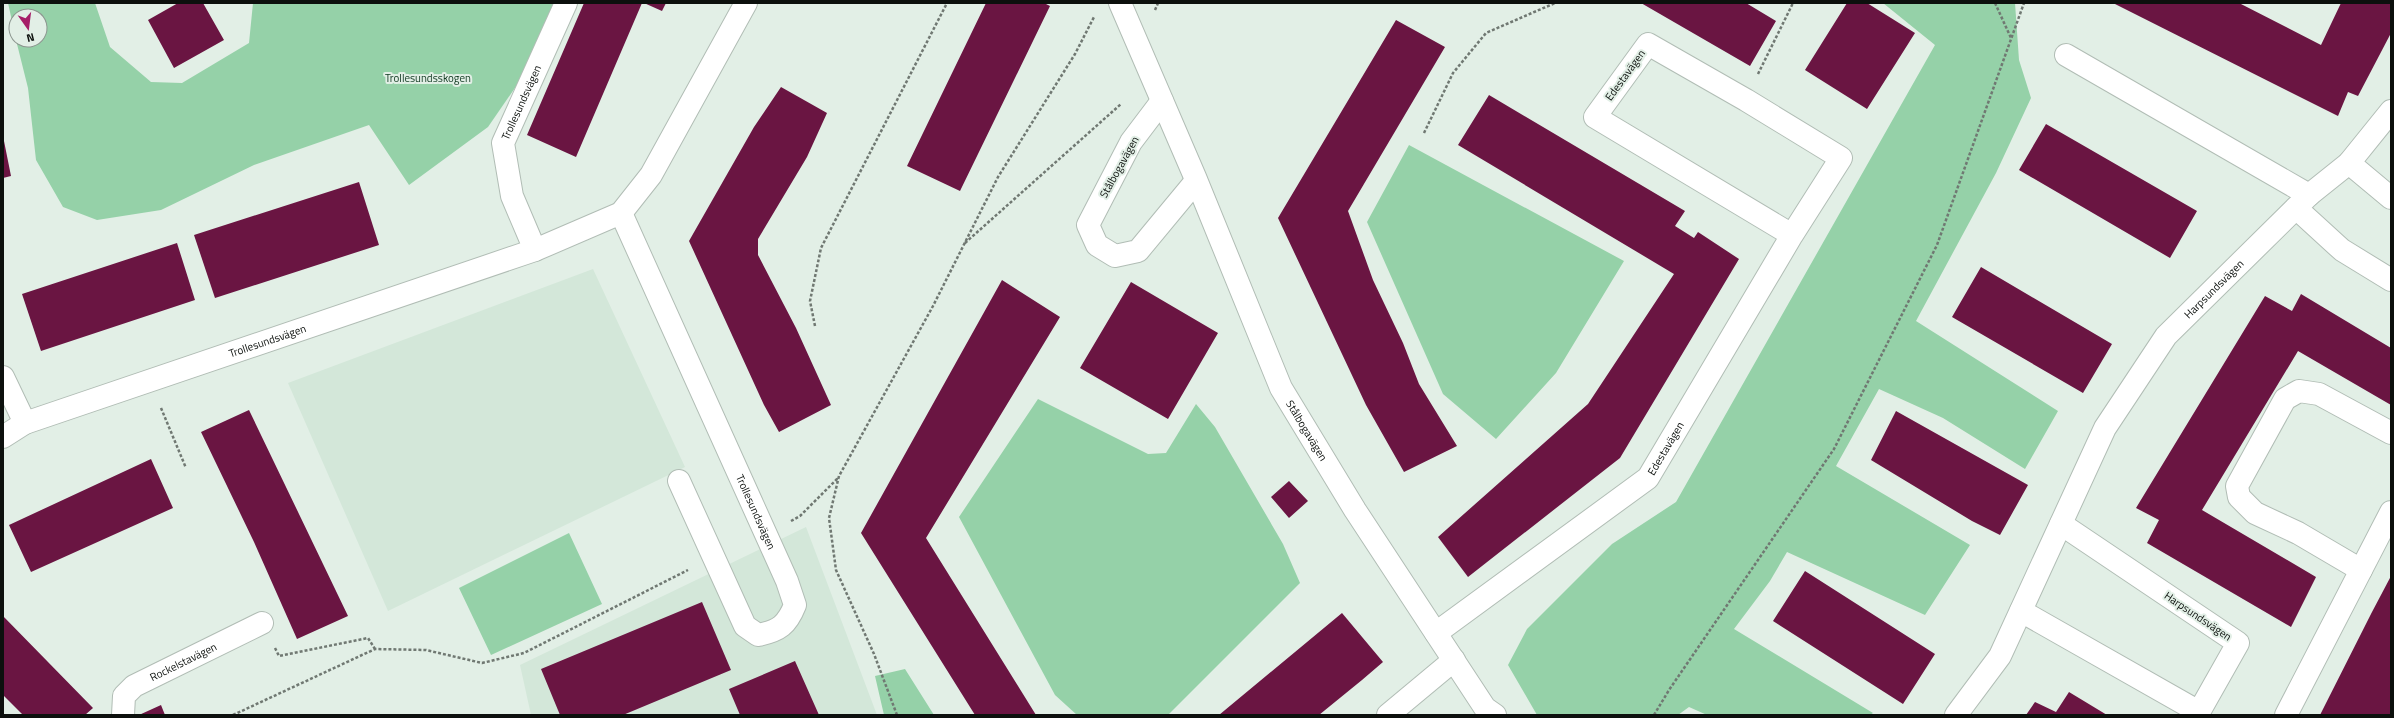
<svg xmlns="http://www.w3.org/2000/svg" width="2394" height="718" viewBox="0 0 2394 718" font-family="'Titillium Web',sans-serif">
<rect width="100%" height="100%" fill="#e2efe6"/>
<!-- built -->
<path fill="#d3e7d9" d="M593,269L685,467L388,611L288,383Z
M806,527L877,715H531L520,665Z"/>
<!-- green -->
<path fill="#95d1a8" d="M8,3H95L110,47L151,82L182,83L249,43L253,3H558L539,53L488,127L409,185L369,125L254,165L161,210L97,220L63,207L36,160L28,88L16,40H40V16H16V39Z
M1883,3H2015L2019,60L2031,98L1996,173L1916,321L2058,411L2025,469L1943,418L1879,389L1836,466L1970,545L1925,615L1787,552L1770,581L1734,629L1873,713L1870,715H1707L1689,707L1678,715H1537L1508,665L1527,629L1612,544L1676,502L1935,45Z
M1409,145L1624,261L1556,373L1496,439L1443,394L1367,222Z
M1038,399L1148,454L1166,453L1196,404L1215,427L1283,544L1300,583L1168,715H1077L1055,695L959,517Z
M569,533L602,604L491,655L459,588Z
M905,669L934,715H884L875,676Z"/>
<!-- building -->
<path fill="#6a1542" d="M178,3H203L224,40L174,68L148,20Z
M584,3H642L576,157L527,135Z
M644,3H666L662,11Z
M986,3H1044L1050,6L960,191L907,166Z
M1641,3H1746L1776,21L1750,66Z
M1847,3H1867L1915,33L1867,109L1805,70Z
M2113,3H2239L2321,45L2341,3H2391V33L2358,96L2348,92L2338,116Z
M1396,20L1445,47L1348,211L1373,280L1403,343L1419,384L1457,446L1404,472L1366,405L1278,218Z
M781,87L827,113L807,157L758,239V255L796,328L831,405L779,432L764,405L689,241L754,127Z
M1489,95L1685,211L1675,226L1694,238L1698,232L1739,259L1620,458L1468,577L1438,537L1588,404L1674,274L1458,145Z
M2046,124L2197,211L2170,258L2019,170Z
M3,136L11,176L3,178Z
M359,182L379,245L215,298L194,235Z
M177,243L195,300L41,351L22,294Z
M1981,267L2112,344L2083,393L1952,317Z
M1002,280L1060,317L926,538L1036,715H975L861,533Z
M1131,282L1218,333L1168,419L1080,368Z
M2301,294L2391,348V405L2298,351L2202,510L2316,577L2291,627L2147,543L2159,520L2136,508L2265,296L2292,311Z
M249,410L348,616L297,639L254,542L201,432Z
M1896,411L2028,485L2000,535L1972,521L1871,460Z
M151,459L173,508L31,572L9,525Z
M1289,481L1308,501L1289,518L1271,497Z
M1805,571L1935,654L1903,704L1773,621Z
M2391,576V715H2320L2372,612Z
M702,602L731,670L623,715H560L541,669Z
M1342,613L1383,662L1362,680L1319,715H1219Z
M3,616L93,708L85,715H23L3,695Z
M795,661L819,715H740L729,689Z
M2069,692L2107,715H2026L2035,702L2056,712Z
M161,705L165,715H139Z"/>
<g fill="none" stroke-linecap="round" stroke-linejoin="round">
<defs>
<g id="minor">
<path id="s1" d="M1120,3L1195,177L1281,388L1355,510L1485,708L1495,715"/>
<path d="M2066,55L2309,195"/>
<path d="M1162,101L1131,142L1088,225L1097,245L1115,256L1138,251L1196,181"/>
<path d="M2349,163L2391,198"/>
<path d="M2296,208L2342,250L2391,280"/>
<path id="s2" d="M621,213L787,581L795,605C787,625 779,631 758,635L745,626L679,481"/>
<path id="s3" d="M535,250L512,196L503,143L566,3"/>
<path d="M3,377L25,423"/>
<path id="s4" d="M3,437L25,423L535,250L621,213L651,175L746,3"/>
<path d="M2361,570L2298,533L2255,513L2239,497L2237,486L2285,399L2299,391L2319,394L2391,433"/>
<path d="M2021,611L2199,712L2238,643L2061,524"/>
<path id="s5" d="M1436,633L1648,478L1792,235L1841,158L1746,100L1648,44L1595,117L1792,235"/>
<path id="s6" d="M123,715L124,696L134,686L262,623"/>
<path d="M1388,715L1454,660"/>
<path id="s7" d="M1956,715L2000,656L2105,428L2166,336L2309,195L2349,163L2391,111"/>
<path d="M2286,715L2391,512"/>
</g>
</defs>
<!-- minor casing -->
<use href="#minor" stroke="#b1bdb5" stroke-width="24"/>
<!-- path -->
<path stroke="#707872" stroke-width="2.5" stroke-dasharray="3 2" stroke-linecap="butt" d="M1995,3L2011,38
M1155,10L1158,3
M1758,74L1793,3
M1424,133L1453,73L1486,33L1555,3
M965,243L1121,104
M815,326L810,301L821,248L947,3
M161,408L186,468
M791,521L800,516L839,477
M275,648L279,656L368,638L375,649
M233,715L375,649L426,650L482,663L524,653L688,570
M897,715L874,654L836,570L829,518L839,476L933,306L998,177L1075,54L1094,17
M1654,715L1669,690L1834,449L1937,245L2024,3"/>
<!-- minor -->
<use href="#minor" stroke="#fff" stroke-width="22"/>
</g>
<g text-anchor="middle" stroke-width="4" stroke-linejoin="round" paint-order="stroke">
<!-- street labels -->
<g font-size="11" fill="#0c100d" stroke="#e2efe6">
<text transform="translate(1625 75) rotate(-54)" y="4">Edestavägen</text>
<text dy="4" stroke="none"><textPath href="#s3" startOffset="157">Trollesundsvägen</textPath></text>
<text transform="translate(1119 167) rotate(-61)" y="4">Stålbogavägen</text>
<text dy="4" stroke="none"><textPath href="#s7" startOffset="502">Harpsundsvägen</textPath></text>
<text dy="4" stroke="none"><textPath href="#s4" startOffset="282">Trollesundsvägen</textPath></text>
<text dy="4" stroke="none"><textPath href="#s1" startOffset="467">Stålbogavägen</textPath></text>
<text dy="4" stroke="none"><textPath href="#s5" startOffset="297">Edestavägen</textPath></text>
<text dy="4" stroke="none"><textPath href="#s2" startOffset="328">Trollesundsvägen</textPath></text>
<text transform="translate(2198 616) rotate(34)" y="4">Harpsundsvägen</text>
<text dy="4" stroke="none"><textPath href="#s6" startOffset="88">Rockelstavägen</textPath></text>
</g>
<!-- park labels -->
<g font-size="11" fill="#0d361e" stroke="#e2efe6">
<text x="428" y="82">Trollesundsskogen</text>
</g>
</g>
<!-- border -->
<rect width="2394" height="718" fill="none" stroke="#0c100d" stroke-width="8"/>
<!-- north arrow -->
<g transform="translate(28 28) rotate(166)"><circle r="19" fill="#e2efe6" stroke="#8c968f"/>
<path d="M0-3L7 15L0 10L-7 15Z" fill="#a61f68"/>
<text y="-6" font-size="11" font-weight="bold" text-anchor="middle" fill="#0c100d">N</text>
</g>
</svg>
